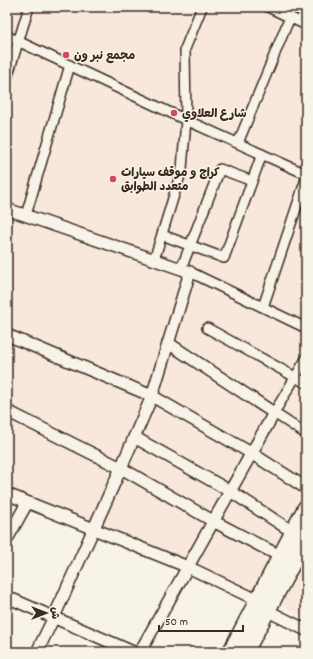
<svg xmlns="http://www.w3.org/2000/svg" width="313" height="659" viewBox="0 0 313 659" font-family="Dekko,'Playpen Sans Arabic',sans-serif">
<rect width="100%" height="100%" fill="#f7f3e8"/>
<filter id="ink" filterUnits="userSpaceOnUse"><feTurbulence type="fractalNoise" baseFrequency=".025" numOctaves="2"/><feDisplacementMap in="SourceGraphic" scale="8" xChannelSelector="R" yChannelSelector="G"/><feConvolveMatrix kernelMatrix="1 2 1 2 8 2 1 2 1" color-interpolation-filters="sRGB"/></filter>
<g filter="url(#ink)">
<!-- built -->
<path fill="#f8e7db" d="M7,7H306V496L255,593L7,486Z
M306,553V618L278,603Z"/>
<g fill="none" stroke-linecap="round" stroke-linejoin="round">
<defs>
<path id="pedestrian" d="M268,7L306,25
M301,22L305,7
M7,36L186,120L306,174
M7,78L29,7
M238,143L290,17
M26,215L70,65
M162,235L224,258L262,154
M154,260L182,169L186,120L185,49L202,7
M181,269L220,169L252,181
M190,272L306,328
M263,307L306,179
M207,328L306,383
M306,359L274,413L306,434"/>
<path id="minor" d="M7,209L190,272L152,396L121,468L54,617L37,652
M7,335L152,396L251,453L306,488
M7,411L121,468L213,521L280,556
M134,437L230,491L293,532
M7,494L188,567L257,600
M7,539L27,503
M7,597L133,652
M266,610L306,630
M140,652L274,413L168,343"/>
<path id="secondary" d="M231,652L306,508
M245,652L306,537"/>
</defs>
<!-- pedestrian casing -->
<use href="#pedestrian" stroke="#3b2a1e" stroke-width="12"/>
<!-- minor casing -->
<use href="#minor" stroke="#3b2a1e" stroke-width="14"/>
<!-- secondary casing -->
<use href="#secondary" stroke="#3b2a1e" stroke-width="19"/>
<!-- pedestrian -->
<use href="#pedestrian" stroke="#f7f3e8" stroke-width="9"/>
<!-- minor -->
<use href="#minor" stroke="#f7f3e8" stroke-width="11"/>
<!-- secondary -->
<use href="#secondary" stroke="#f7f3e8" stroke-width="16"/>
</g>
</g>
<!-- markers -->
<g fill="#d1495b" stroke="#f7f3e8" stroke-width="1.5">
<circle cx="66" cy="55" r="4"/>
<circle cx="174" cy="113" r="4"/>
<circle cx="113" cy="179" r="4"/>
</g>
<g text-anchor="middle" stroke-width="3" stroke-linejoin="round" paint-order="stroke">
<!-- poi labels -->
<g font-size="12" font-weight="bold" fill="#3b2a1e" stroke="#f7f3e8" text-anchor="start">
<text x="74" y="59">مجمع نبر ون</text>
<text x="182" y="117">شارع العلاوي</text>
<text x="121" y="176">كراج و موقف سيارات<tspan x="121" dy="14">متعدد الطوابق</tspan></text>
</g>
</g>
<!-- margin -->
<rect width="313" height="659" fill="none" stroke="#f7f3e8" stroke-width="24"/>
<rect x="12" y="12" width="289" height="635" fill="none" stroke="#3b2a1e" stroke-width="1.5" filter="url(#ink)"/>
<!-- north arrow -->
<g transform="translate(46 613) rotate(90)" stroke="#f7f3e8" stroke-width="3" paint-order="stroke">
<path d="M0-3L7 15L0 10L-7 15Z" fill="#3b2a1e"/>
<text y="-6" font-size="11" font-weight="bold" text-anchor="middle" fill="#3b2a1e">ش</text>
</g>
<!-- scale -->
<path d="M159 625v6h84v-6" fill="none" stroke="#3b2a1e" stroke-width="2"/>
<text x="165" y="625" font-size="12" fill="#3b2a1e" stroke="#f7f3e8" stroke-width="3" paint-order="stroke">50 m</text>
</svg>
